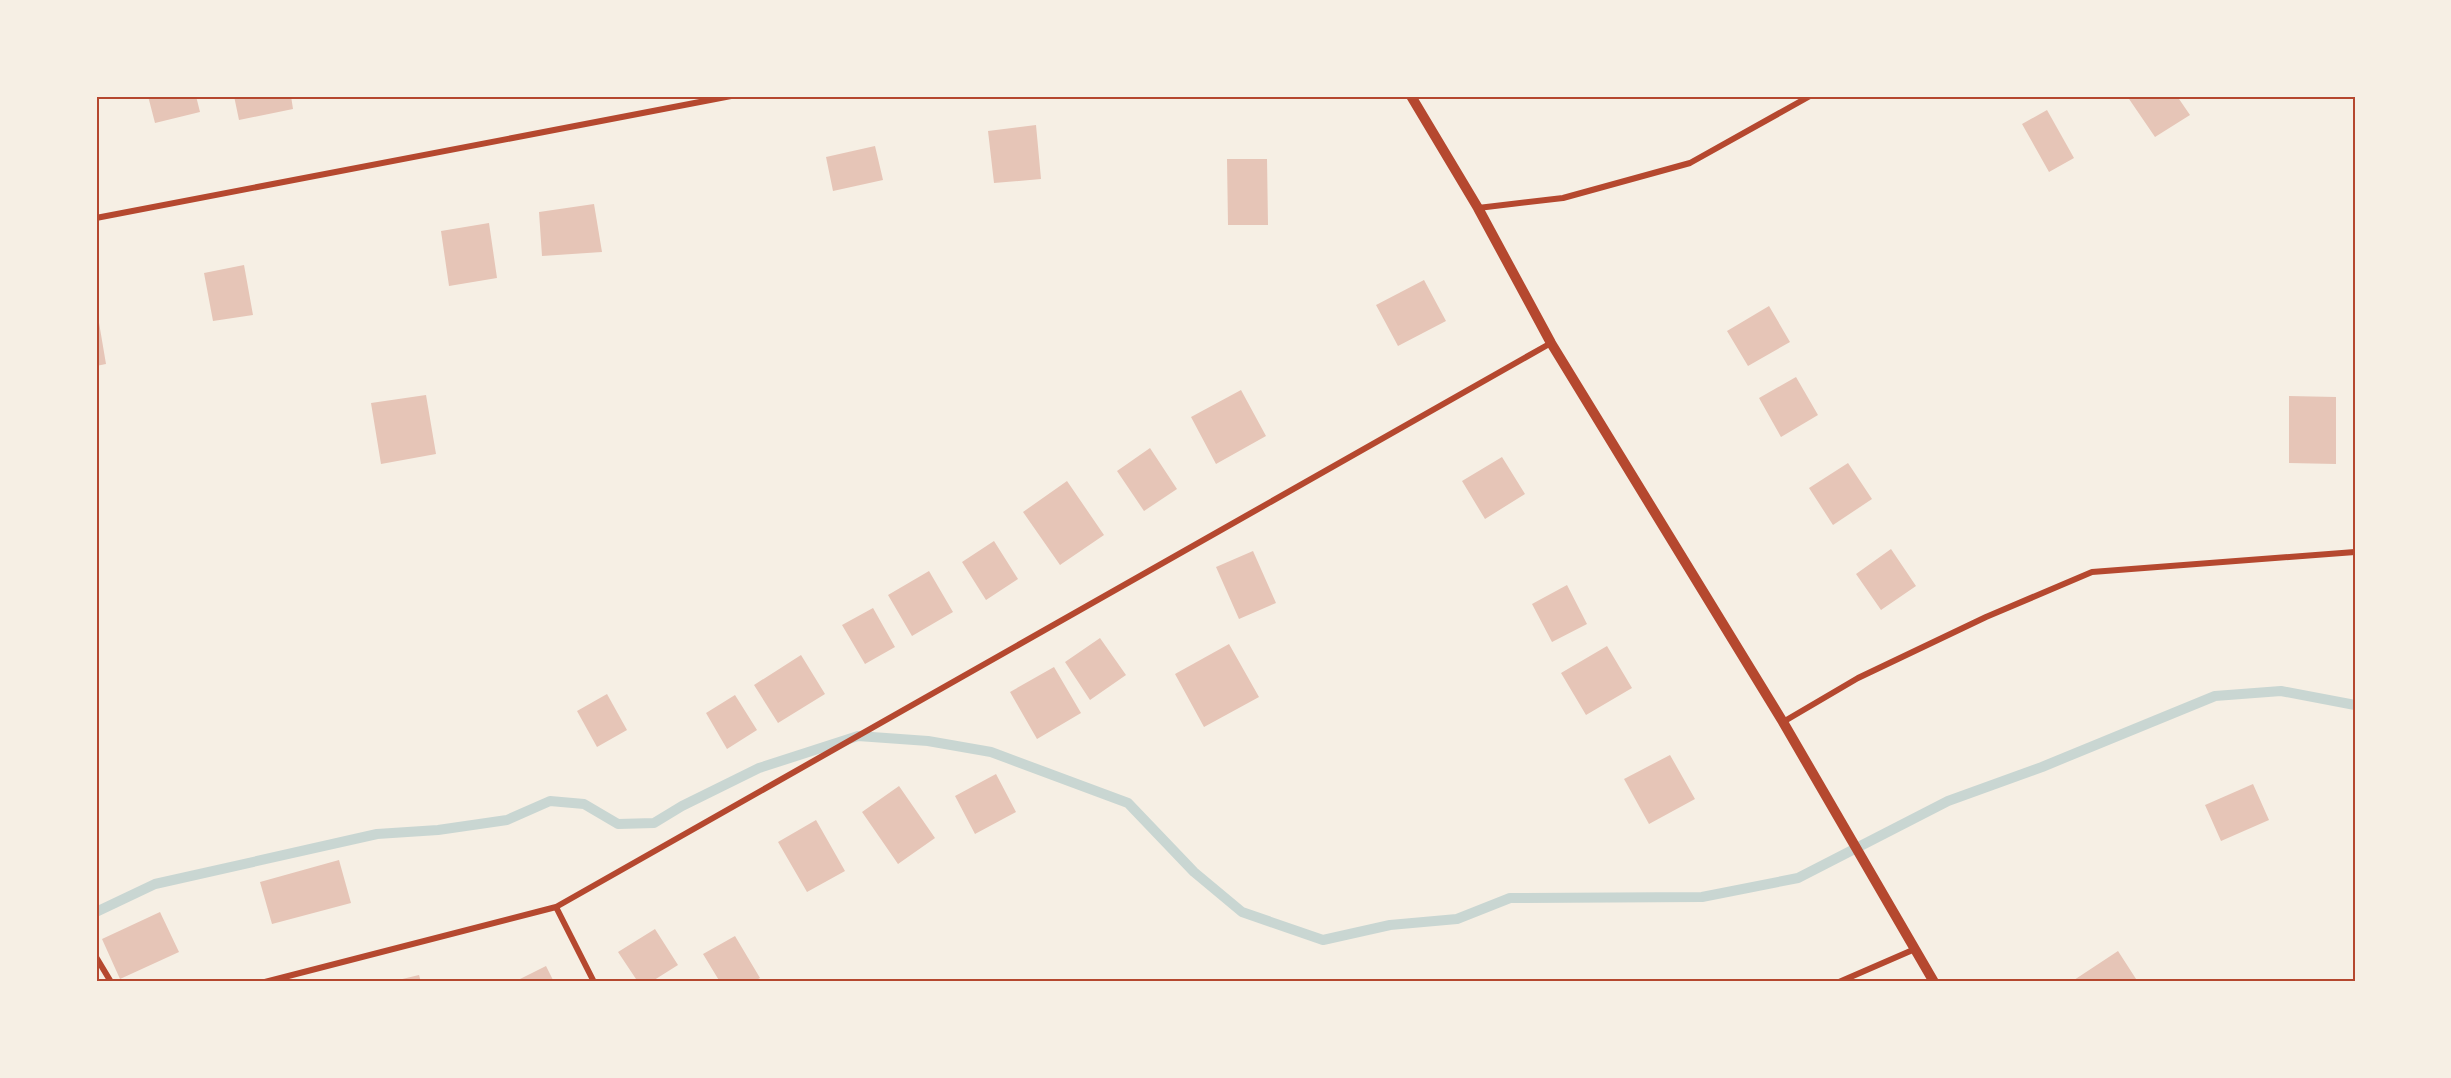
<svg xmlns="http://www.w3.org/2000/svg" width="2451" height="1078" viewBox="0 0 2451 1078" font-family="'PT Sans',sans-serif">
<rect width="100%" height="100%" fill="#f6efe4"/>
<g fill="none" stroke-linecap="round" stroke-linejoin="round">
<!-- stream -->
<path stroke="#c9d6d2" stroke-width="10" d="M96,912L155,884L377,834L438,830L507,820L550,801L584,804L618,824L654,823L682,806L759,768L858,736L928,741L991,752L1128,803L1194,872L1242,912L1323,940L1390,925L1457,919L1510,898L1702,897L1798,878L1948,801L2042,767L2215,696L2281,691L2355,705"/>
</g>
<!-- building -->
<path fill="#e6c5b7" d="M148,96H196L200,112L155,123Z
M234,96H291L293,109L239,120Z
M2127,96H2177L2190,115L2155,137Z
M2047,110L2074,158L2049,172L2022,124Z
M1036,125L1041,179L994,183L988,131Z
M875,146L883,180L833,191L826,157Z
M1227,159H1267L1268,225H1228Z
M594,204L602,252L542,256L539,212Z
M489,223L497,278L449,286L441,231Z
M244,265L253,315L213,321L204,273Z
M1424,280L1446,321L1398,346L1376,305Z
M96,305L106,364L96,366Z
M1769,306L1790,342L1748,366L1727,331Z
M1796,377L1818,415L1781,437L1759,398Z
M1241,390L1266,436L1216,464L1191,417Z
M426,395L436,454L381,464L371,403Z
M2289,396L2336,397V464L2289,463Z
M1150,448L1177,489L1144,511L1117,471Z
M1502,457L1525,494L1485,519L1462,481Z
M1848,463L1872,499L1833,525L1809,488Z
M1067,481L1104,535L1060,565L1023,512Z
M994,541L1018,579L986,600L962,562Z
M1891,549L1916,586L1881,610L1856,574Z
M1253,551L1276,603L1239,619L1216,567Z
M929,571L953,612L912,636L888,595Z
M1567,585L1587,624L1552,642L1532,604Z
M873,608L895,647L865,664L842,625Z
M1100,638L1126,675L1090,700L1065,662Z
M1229,644L1259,697L1204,727L1175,674Z
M1607,646L1632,688L1586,715L1561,673Z
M801,655L825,694L778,723L754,685Z
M1054,667L1081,713L1037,739L1010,692Z
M607,694L627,730L597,747L577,711Z
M735,695L757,730L727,749L706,713Z
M1670,755L1695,799L1649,824L1624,779Z
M996,774L1016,812L975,834L955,796Z
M2253,784L2269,820L2221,841L2205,805Z
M899,786L935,838L898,864L862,812Z
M816,820L845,871L807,892L778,842Z
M339,860L351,903L272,924L260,882Z
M160,912L179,952L120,979L102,939Z
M655,929L678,965L651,982H638L618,952Z
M735,936L760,978L753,982H720L703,954Z
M2118,951L2138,982H2071Z
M546,966L554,982H514Z
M419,975L421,982H394V981Z"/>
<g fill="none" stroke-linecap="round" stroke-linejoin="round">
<!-- minor -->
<path stroke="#b5482f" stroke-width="6" d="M1478,208L1563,198L1690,163L1810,96
M96,218L731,96
M1783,722L1858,678L1986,617L2092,572L2355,552
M556,907L594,982
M96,957L111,982
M265,982L556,907L1551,343
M1839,982L1915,949"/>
<!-- tertiary -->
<path stroke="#b5482f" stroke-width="10" d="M1411,96L1478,208L1551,343L1783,722L1934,982"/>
</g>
<!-- border -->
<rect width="2451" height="1078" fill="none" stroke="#f6efe4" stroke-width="195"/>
<rect x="98" y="98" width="2256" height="882" fill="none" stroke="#b5482f" stroke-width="2"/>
</svg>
